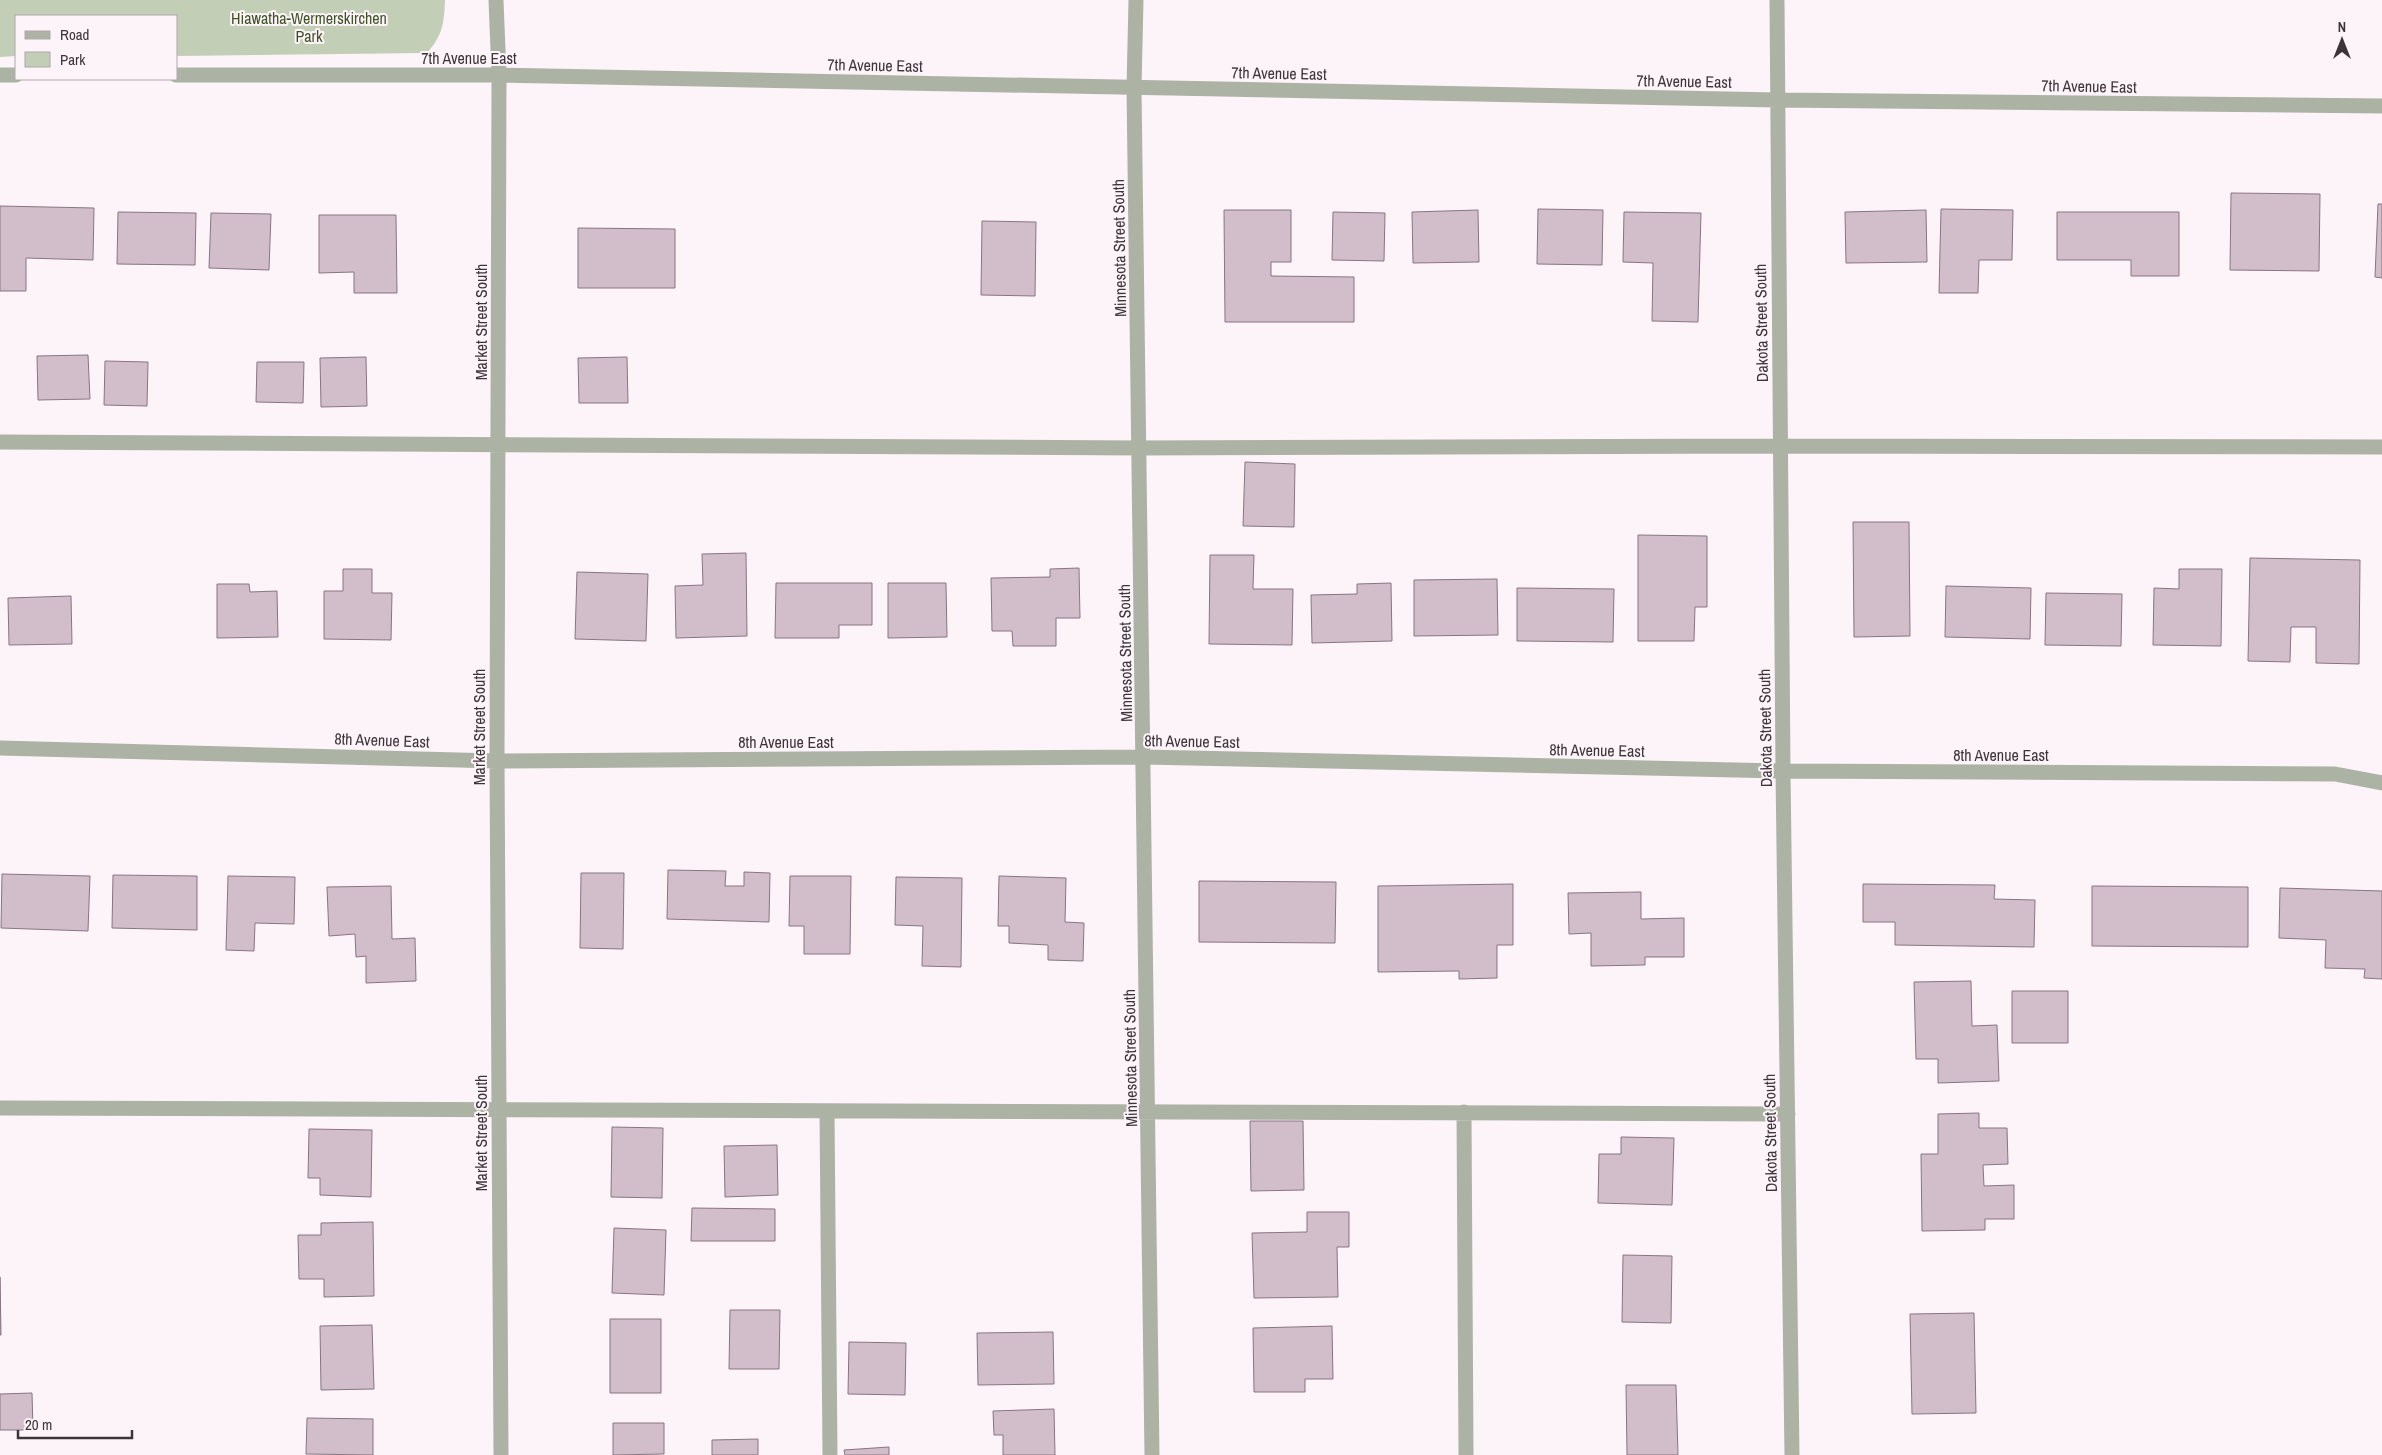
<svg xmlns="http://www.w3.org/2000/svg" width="2382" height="1455" viewBox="0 0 2382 1455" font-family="'Archivo Narrow',sans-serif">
<rect width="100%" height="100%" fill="#fdf4fa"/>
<!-- green -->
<path fill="#c2ceb6" d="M0,0H445C444,23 443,35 427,53L176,56V16H16V56L0,57Z"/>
<!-- building -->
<path fill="#d2becb" stroke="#887581" d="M2231,193L2320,194L2319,271L2230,270Z
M2378,204H2382V278L2375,277Z
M0,206L94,208L93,260L26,258V291H0Z
M1538,209L1603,210L1602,265L1537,264Z
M1941,209L2013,210L2012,260H1979L1978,293H1939Z
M1224,210H1291V262H1271V276L1354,277V322H1225Z
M1478,210L1479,262L1413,263L1412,212Z
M1926,210L1927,262L1846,263L1845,212Z
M118,212L196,213L195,265L117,264Z
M1333,212L1385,213L1384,261L1332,260Z
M1624,212L1701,213L1698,322L1652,321L1653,263L1623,262Z
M2057,212H2179V276H2131V260H2057Z
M211,213L271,214L269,270L209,268Z
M319,215H396L397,293H354V272L319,273Z
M982,221L1036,222L1035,296L981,295Z
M578,228L675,229V288H578Z
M88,355L90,399L38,400L37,356Z
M366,357L367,406L321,407L320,358Z
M627,357L628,403H579L578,358Z
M105,361L148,362L147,406L104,405Z
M257,362H304L303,403L256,402Z
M1245,462L1295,464L1294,527L1243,526Z
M1853,522H1909L1910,636L1854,637Z
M1638,535L1707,536V607H1695L1694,641H1638Z
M746,553L747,636L676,638L675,586L703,585L702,554Z
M1210,555H1254L1253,589H1293L1292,645L1209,644Z
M2250,558L2360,560L2359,664L2316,663V627H2291L2290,662L2248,661Z
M1079,568L1080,618H1056V646H1013L1012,631H992L991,578L1050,577V569Z
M343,569H372V593H392L391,640L324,639V591H343Z
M2179,569H2222L2221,646L2153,645L2154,588L2179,589Z
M577,572L648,574L646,641L575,639Z
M1497,579L1498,635L1414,636V580Z
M776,583H872V625H839V638H775Z
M888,583H946L947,637L888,638Z
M1391,583L1392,641L1312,643L1311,595L1357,594V584Z
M217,584H249L250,592L277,591L278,637L217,638Z
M1946,586L2031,588L2030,639L1945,637Z
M1517,588L1614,589L1613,642L1517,641Z
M2046,593L2122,594L2121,646L2045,645Z
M71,596L72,644L9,645L8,598Z
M668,870L726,871L725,886H744V872L770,873L769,922L667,919Z
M581,873H624L623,949L580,948Z
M2,874L90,876L88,931L1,928Z
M113,875L197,876V930L112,928Z
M228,876L295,877L294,924L255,923L254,951L226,950Z
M790,876H851L850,954H804V926H789Z
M999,876L1066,878L1065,922L1084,923L1083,961L1048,960V945L1009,943V926H998Z
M896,877L962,878L961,967L922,966L923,926L895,925Z
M1199,881L1336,882L1335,943L1199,942Z
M1513,884V945H1497V978L1459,979V971L1378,972V886Z
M1863,884L1995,885L1994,899L2035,900L2034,947L1895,945V922H1863Z
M391,886L392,939L415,938L416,981L366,983V956L356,957L355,934L329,936L327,887Z
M2092,886L2248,887V947L2092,946Z
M2280,888L2382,891V979L2364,978L2365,969L2325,968L2326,940L2279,938Z
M1641,892V919L1684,918V957H1645V965L1591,966V933L1569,934L1568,893Z
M1971,981L1972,1026L1997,1025L1999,1081L1938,1083V1059H1916L1914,982Z
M2012,991H2068V1043H2012Z
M1979,1113V1128H2007L2008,1164L1983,1165L1984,1186L2014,1185V1219H1985V1230L1922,1231L1921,1154H1938V1114Z
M1250,1121H1303L1304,1190L1251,1191Z
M612,1127L663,1128L662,1198L611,1197Z
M309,1129L372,1130L371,1197L320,1195V1178H308Z
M1621,1137L1674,1138L1672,1205L1598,1203L1599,1154H1621Z
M777,1145L778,1195L725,1197L724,1146Z
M692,1208L775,1209V1241H691Z
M1307,1212H1349V1247H1337L1338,1297L1254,1298L1252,1233L1307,1232Z
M373,1222L374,1296L324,1297V1279H299L298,1235H321V1223Z
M614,1228L666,1230L664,1295L612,1293Z
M1623,1255L1672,1256L1671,1323L1622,1322Z
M0,1277L1,1335H0Z
M730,1310H780L779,1369H729Z
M1974,1313L1976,1413L1912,1414L1910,1314Z
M610,1319H661V1393H610Z
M372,1325L374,1389L321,1390L320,1326Z
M1332,1326L1333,1379H1305V1392H1254L1253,1328Z
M1053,1332L1054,1384L978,1385L977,1333Z
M849,1342L906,1343L905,1395L848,1394Z
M1626,1385H1676L1678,1455H1627Z
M32,1393L33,1430H0V1394Z
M1054,1409L1055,1455H1003V1435H994L993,1411Z
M307,1418L373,1419V1455L306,1454Z
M613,1423H664V1454L613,1455Z
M758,1439V1455H712V1440Z
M889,1447V1455H845L844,1450Z"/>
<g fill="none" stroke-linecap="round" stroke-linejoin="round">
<!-- minor -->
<path stroke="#acb3a5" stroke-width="15" d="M496,0L499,75L497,761L501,1455
M1136,0L1134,88L1152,1455
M1777,0L1783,771L1792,1455
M0,75H16
M176,75H499L1777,100L2382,106
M0,442L1139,448L1780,446L2382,447
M0,748L497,761L1144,757L1783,771L2335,774L2382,783
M0,1108L1788,1114
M827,1111L830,1455
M1464,1112L1466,1455"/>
</g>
<g text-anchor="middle" stroke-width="4" stroke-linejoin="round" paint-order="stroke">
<!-- park labels -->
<g font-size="16" fill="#3e5323" stroke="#fdf4fa">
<text x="309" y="24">Hiawatha-Wermerskirchen<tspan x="309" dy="18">Park</tspan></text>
</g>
<!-- street labels -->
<g font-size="16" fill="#3c3439" stroke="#fdf4fa">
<text x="469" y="64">7th Avenue East</text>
<text transform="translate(875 65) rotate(1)" y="6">7th Avenue East</text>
<text transform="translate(1279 73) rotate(1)" y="6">7th Avenue East</text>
<text transform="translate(1684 81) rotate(1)" y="6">7th Avenue East</text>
<text transform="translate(2089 86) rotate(1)" y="6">7th Avenue East</text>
<text transform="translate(1119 248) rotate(-91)" y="6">Minnesota Street South</text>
<text transform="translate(481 322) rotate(-90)" y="6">Market Street South</text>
<text transform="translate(1761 323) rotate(-91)" y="6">Dakota Street South</text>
<text transform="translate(1125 653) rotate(-91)" y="6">Minnesota Street South</text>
<text transform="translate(479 727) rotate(-90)" y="6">Market Street South</text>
<text transform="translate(1765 728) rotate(-91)" y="6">Dakota Street South</text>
<text transform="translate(382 740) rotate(2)" y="6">8th Avenue East</text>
<text transform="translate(1192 741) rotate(1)" y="6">8th Avenue East</text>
<text x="786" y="748">8th Avenue East</text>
<text transform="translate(1597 750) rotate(1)" y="6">8th Avenue East</text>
<text x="2001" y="761">8th Avenue East</text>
<text transform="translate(1130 1058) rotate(-91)" y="6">Minnesota Street South</text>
<text transform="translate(481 1133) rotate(-90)" y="6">Market Street South</text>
<text transform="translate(1770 1133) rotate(-91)" y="6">Dakota Street South</text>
</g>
</g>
<!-- legend -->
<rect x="15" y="15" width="162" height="65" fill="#fdf4fa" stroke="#b0a7ad"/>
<rect x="25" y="31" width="25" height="8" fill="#acb3a5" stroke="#b0a7ad"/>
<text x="60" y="40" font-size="15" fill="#3c3439">Road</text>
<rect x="25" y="52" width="25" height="15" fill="#c2ceb6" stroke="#b0a7ad"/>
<text x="60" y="65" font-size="15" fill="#3c3439">Park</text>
<!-- north arrow -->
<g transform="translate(2342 40)" stroke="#fdf4fa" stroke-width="4" paint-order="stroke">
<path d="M0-4L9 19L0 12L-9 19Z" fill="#3c3439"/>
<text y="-8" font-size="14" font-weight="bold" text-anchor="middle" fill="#3c3439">N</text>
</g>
<!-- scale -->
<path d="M18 1430v8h114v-8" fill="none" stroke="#3c3439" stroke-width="2.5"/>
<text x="25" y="1430" font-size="15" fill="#3c3439" stroke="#fdf4fa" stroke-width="4" paint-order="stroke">20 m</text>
</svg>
